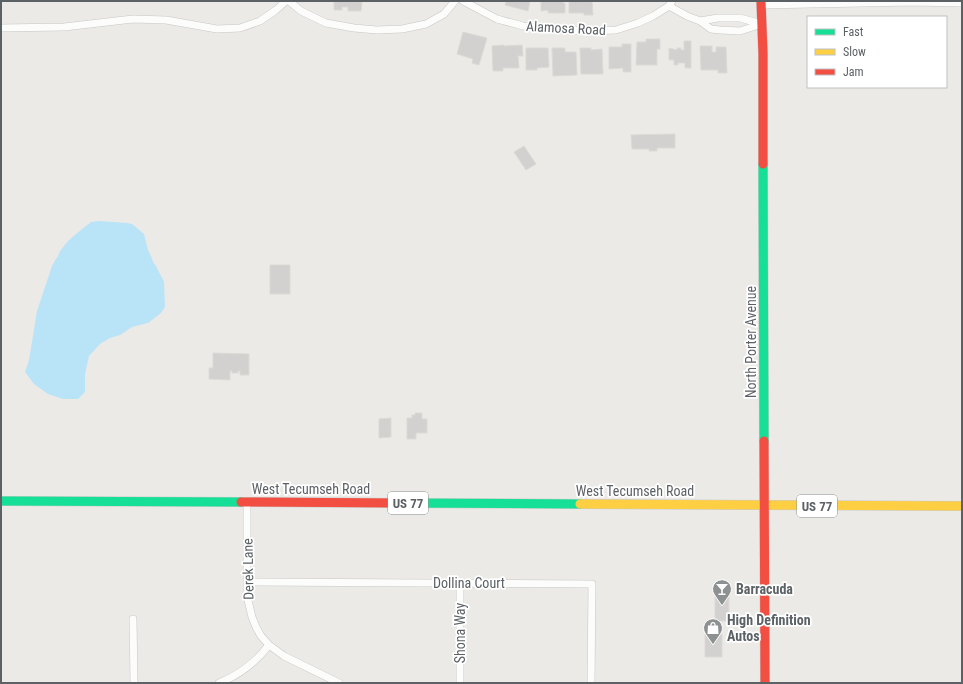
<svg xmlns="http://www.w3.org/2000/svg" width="963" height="684" viewBox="0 0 963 684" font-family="'Roboto Condensed',sans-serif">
<rect width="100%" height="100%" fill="#eceae6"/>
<!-- water -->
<path fill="#b9e4f8" d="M99,221L127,223L132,224L144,234L148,250L151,256L153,262L156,266L164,282L165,307L161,313L148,323L132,327L120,335L110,338L100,344L89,356L85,374V392L78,399H63L48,394L34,384L25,372L29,360L37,311L52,266L56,259L58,256L60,251L68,241L76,234L91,222Z"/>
<!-- building -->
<path fill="#d3d1cf" stroke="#dcd9d6" d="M334,1H358V2H362L361,11H348V7H342V10H334Z
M506,1H530L528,11L505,5Z
M541,1H563V3H565V13H548V10L541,11Z
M569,1H592L593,15H584V13H569Z
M463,32L487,38L479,65L472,63L473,59L457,54Z
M646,39H660V49H657V65H636L637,42H646Z
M684,41H691V68H685V63H678V65H674V60H669V48L677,50V48H681V50H684Z
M622,44H631V72H623V68L609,69V47H622Z
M504,45V46L522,45L523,56H518L519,68H503V71H493L492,46Z
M700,46H712V52H716V47H726L727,73H718V70H701Z
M526,48H548L549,67L537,68V70H526Z
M552,48H565V52H576L577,75L553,76Z
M580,48H591V50L602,49L603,74H581Z
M675,134V148H657V151H649V149H632L631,135Z
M524,146L536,164L526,170L514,152Z
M270,265H290V294H270Z
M213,353L249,354V375H240V371H238V373H232V371H230V380L209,379V368H213Z
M415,413H422V419H427V433H416V439H407V418H412V415H415Z
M391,418V437L379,438V419Z
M717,587H723V591H729V621H715V590H717Z
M705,634H722V657H705Z"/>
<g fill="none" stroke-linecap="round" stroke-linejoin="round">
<defs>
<path id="street" d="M289,1L301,11L326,23L354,28L377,30L402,29L426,24L444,14L455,1
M463,1L497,19L523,26L548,29L585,31L616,30L638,23L653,16L669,6
M672,1L669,6L687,16L700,21
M761,5L912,2L962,3
M718,18H740L762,24L740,31L720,30L711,29L700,21Z
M1,28L64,27L133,19L166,20L217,29L240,28L260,21L276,10L286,1
M247,503V596L252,617L256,627L261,636L269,645L284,656L339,683
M247,582L592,584L591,683
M133,619L134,683
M219,683C239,675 256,662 269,645
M460,683V583"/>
<path id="fast" d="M763,164L764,441
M1,501L241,502
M399,503L580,504"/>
<path id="slow" d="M580,504L962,506"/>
<path id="jam" d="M761,1L763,54V164
M764,441L765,683
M241,502L399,503"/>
</defs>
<!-- street casing -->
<use href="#street" stroke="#c7c7c7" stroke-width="8"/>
<!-- fast casing -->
<use href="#fast" stroke="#c8c9c9" stroke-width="10"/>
<!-- slow casing -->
<use href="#slow" stroke="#c8c9c9" stroke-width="10"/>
<!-- jam casing -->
<use href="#jam" stroke="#c8c9c9" stroke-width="10"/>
<!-- street -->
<use href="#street" stroke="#fcfcfb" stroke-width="7"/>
<!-- fast -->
<use href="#fast" stroke="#16e098" stroke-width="9"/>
<!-- slow -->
<use href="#slow" stroke="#ffcf43" stroke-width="9"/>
<!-- jam -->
<use href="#jam" stroke="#f24e42" stroke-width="9"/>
</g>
<!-- icons -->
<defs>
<symbol id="bar-pin" viewBox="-11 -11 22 30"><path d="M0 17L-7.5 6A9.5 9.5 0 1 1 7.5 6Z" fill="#8e9192" stroke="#fff"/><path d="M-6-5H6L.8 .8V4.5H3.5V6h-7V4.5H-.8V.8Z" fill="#fff"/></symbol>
<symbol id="shop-pin" viewBox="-11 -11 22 30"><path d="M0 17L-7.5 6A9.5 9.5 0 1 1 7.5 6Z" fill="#8e9192" stroke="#fff"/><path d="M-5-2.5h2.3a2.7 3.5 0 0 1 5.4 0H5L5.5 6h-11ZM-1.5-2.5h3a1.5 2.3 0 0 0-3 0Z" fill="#fff"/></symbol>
</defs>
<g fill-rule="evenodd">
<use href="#bar-pin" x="711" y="578" width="22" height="30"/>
<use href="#shop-pin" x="702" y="617" width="22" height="30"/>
</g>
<g text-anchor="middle" stroke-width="3.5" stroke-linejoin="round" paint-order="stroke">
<!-- shield labels -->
<g fill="#fff" stroke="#8c9093" stroke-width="1">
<rect x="388" y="492" width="40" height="22" rx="3"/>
<rect x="797" y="495" width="40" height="22" rx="3"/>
</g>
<g font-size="13" font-weight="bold" fill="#5b6165">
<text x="408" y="508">US 77</text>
<text x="817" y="511">US 77</text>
</g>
<!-- street labels -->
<g font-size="14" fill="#5b6165" stroke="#fff">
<text transform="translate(566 28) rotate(3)" y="5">Alamosa Road</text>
<text transform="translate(751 342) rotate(-90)" y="5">North Porter Avenue</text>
<text x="311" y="494">West Tecumseh Road</text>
<text x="635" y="496">West Tecumseh Road</text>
<text transform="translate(248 569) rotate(-91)" y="5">Derek Lane</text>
<text x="469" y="588">Dollina Court</text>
<text transform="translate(460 633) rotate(-90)" y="5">Shona Way</text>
</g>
<!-- poi labels -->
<g font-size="14" font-weight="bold" fill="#5b6165" stroke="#fff" text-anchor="start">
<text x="736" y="594">Barracuda</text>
<text x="727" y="625">High Definition<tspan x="727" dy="16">Autos</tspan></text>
</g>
</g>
<!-- border -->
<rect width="963" height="684" fill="none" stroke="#5b6165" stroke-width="4"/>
<!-- legend -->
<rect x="807" y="16" width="140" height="72" fill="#ffffff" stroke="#bdc0c1"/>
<rect x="815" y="29" width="20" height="6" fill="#16e098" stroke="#bdc0c1"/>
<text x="843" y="36" font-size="12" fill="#5b6165">Fast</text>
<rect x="815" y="49" width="20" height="6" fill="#ffcf43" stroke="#bdc0c1"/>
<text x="843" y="56" font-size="12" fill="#5b6165">Slow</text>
<rect x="815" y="69" width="20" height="6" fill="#f24e42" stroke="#bdc0c1"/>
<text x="843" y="76" font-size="12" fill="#5b6165">Jam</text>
</svg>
